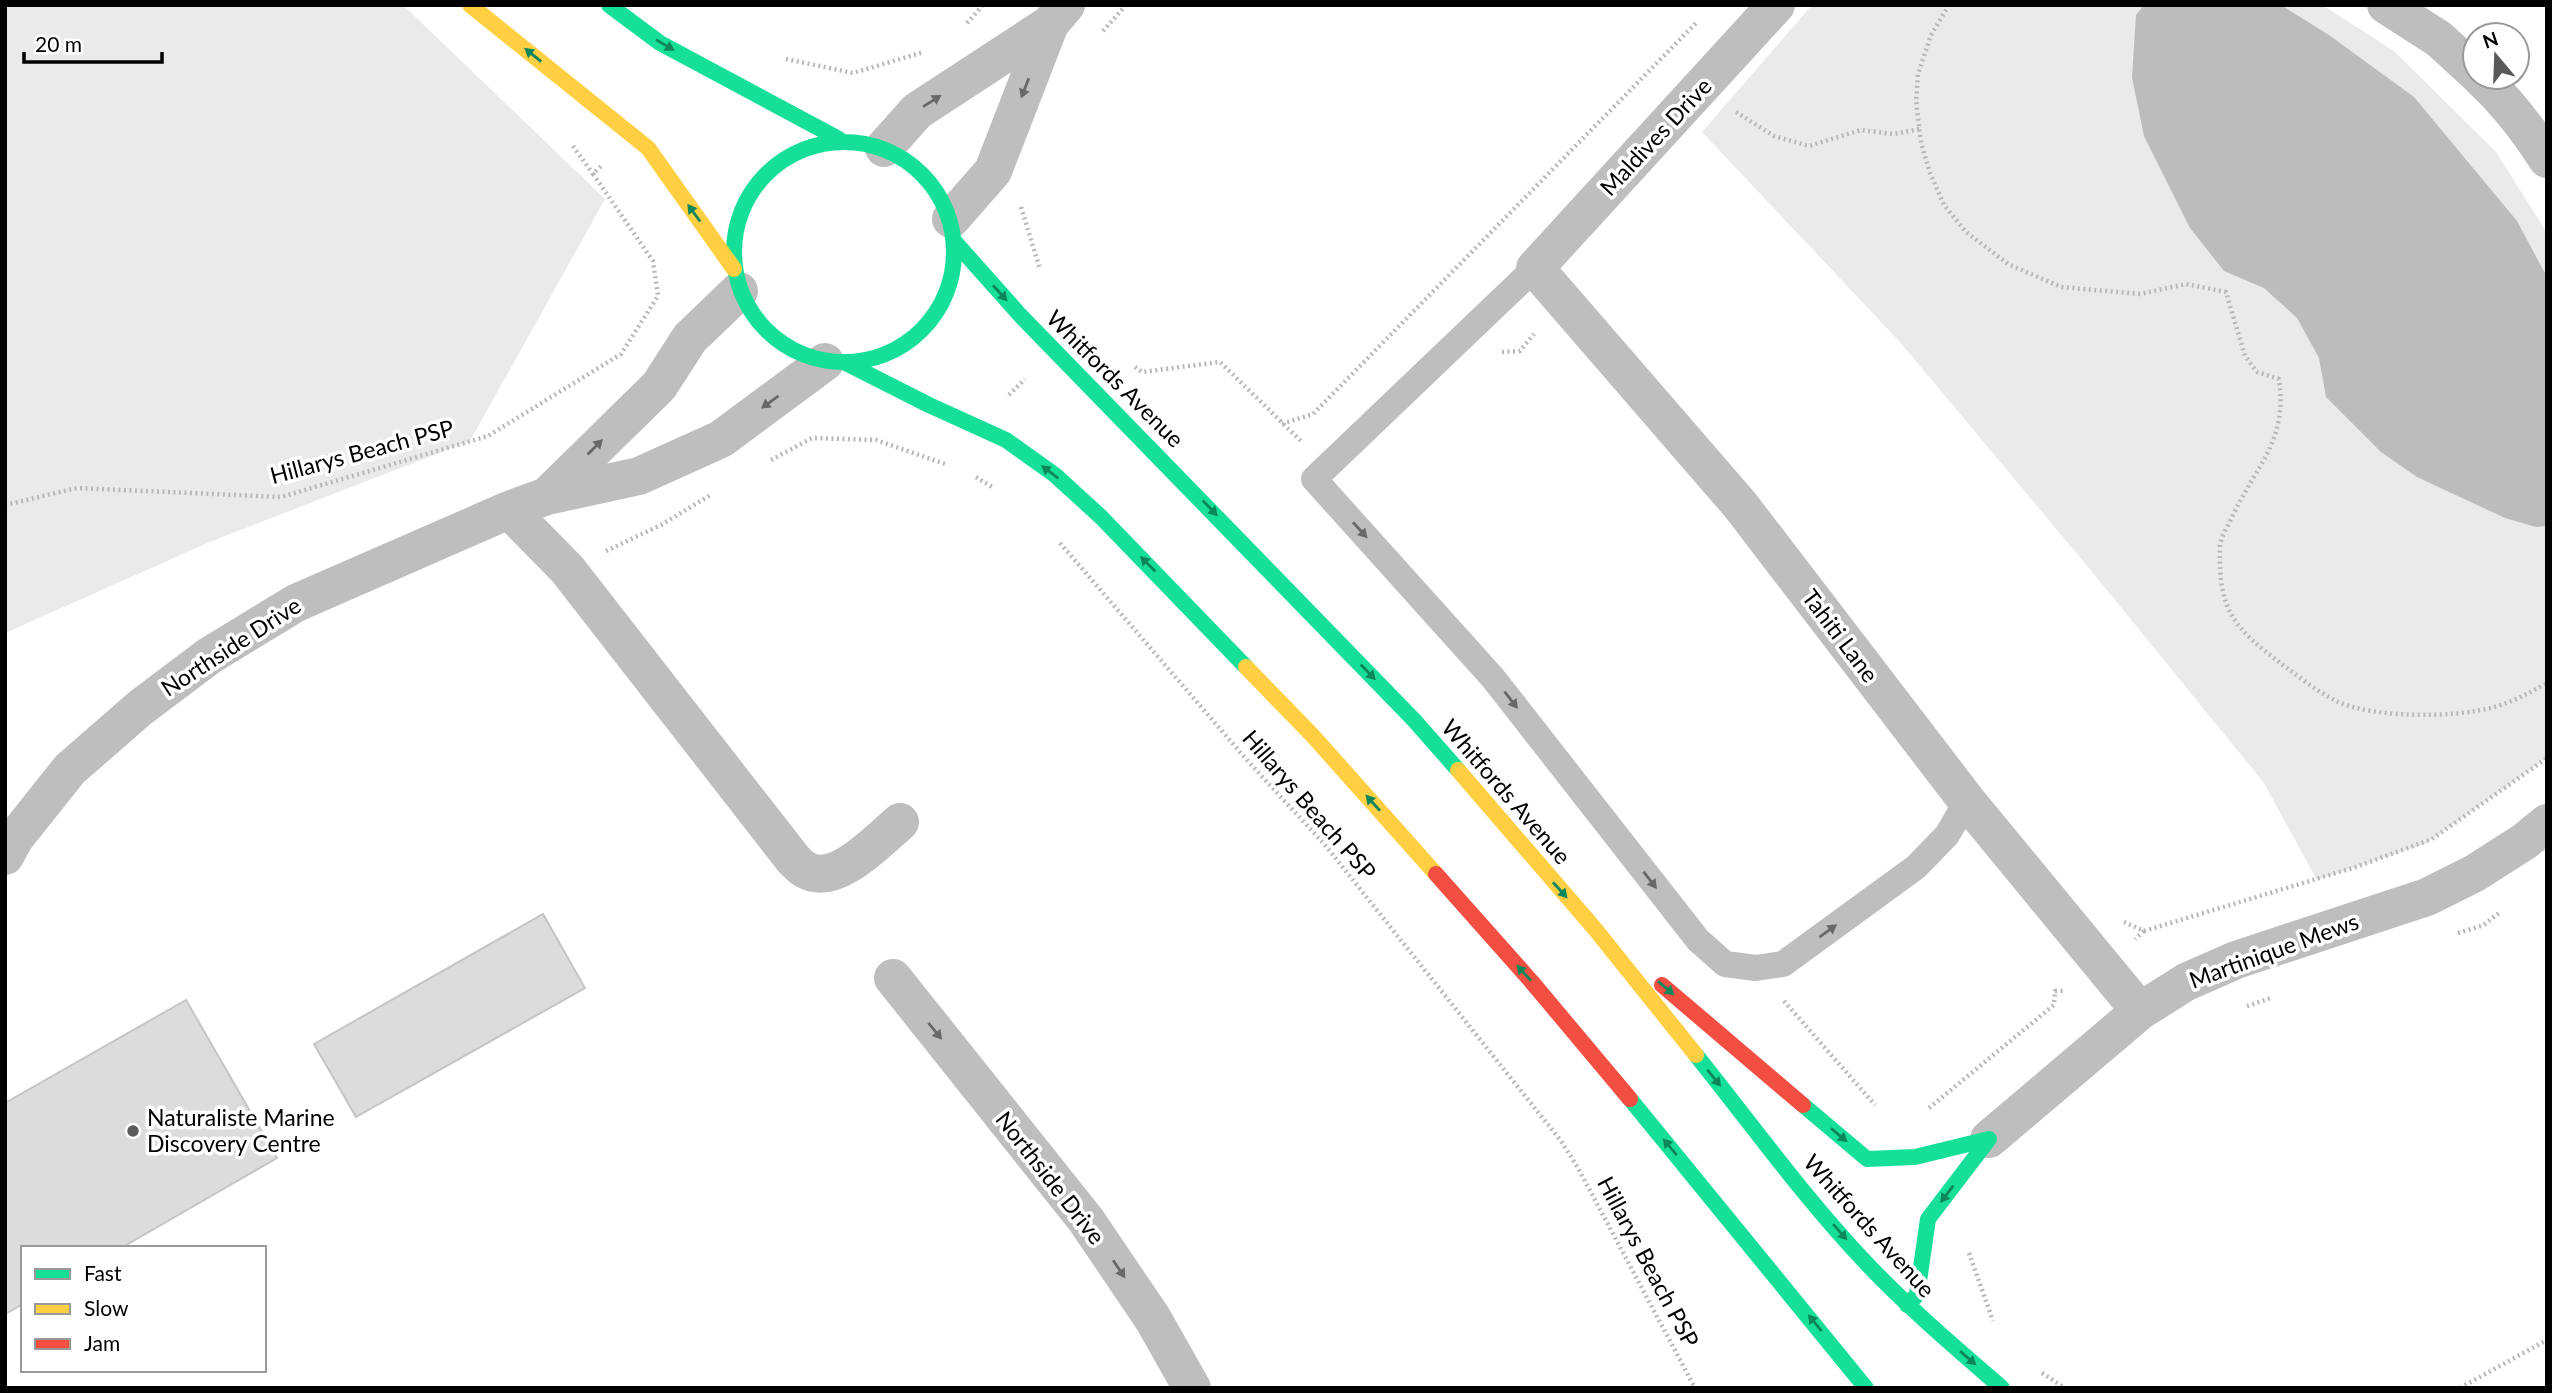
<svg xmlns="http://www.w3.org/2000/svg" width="2552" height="1393" viewBox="0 0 2552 1393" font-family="Lato,sans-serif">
<rect width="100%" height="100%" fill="#fff"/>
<!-- green -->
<path fill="#eaeaea" d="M5,5H403L605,199L470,441L212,541L5,633Z
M1812,5H2322L2394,51L2496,152L2547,233V758L2425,844L2317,880L2264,783L2089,568L1899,341L1702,132Z"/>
<!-- water -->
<path fill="#bcbcbc" d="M2144,5H2281L2329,35L2414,97L2517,221L2547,277V526L2536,527L2505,518L2417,477L2381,452L2326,397L2319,358L2297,318L2264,288L2224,271L2190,228L2144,136L2132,78L2136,15Z"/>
<!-- building -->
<path fill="#dcdcdc" stroke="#c5c5c5" stroke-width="2" d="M543,914L585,988L356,1117L314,1044Z
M186,1000L277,1158L121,1248H23V1304L5,1314V1103Z"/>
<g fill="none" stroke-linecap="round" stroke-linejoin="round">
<!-- path -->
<path stroke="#b8b8b8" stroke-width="4.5" stroke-dasharray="2 3.5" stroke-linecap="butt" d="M1949,5L1931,35L1918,74L1916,101L1921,143L1930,173L1944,205L1966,232L2008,264L2061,287L2140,294L2186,284L2226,292L2245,356L2257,372L2279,379C2288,442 2256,465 2232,517C2228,526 2221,536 2220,546C2218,611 2233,627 2283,665C2301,678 2320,694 2341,703C2377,718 2456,718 2494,707C2513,702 2529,693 2547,683
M967,23L983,5
M1103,31L1126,5
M786,59L853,73L924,52
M1736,112L1774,136L1809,146L1861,130L1893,134L1920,129
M573,146L593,174
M1021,207L1040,269
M1502,352L1520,351L1534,334
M1135,367L1142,372L1220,362L1301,441
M1009,395L1025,379
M1282,424L1313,414L1696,23
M771,460L812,438L876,440L945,464
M976,477L992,487
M5,505L77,488L281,497L488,436L621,354L658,296L653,261L593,174L601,166
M1060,543L1246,759L1325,845L1561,1141L1578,1168L1695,1388
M606,551L661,525L712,494
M2124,922L2144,931L2135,939
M2144,931L2356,867L2432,839L2547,758
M2458,933L2484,925L2500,912
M1784,1001L1875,1105
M2247,1006L2271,998
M1929,1108L2054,1005L2055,991H2066
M1969,1253L1993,1321
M2042,1373L2065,1388
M2460,1388L2547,1340"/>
<!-- lane -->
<path stroke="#bebebe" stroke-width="26" d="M1535,268L1314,479L1493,678L1698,940L1725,964L1756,968L1783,964L1916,867L1947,835L1967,801"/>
<!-- street -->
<path stroke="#bebebe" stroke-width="38" d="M1776,5L1535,268L1741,506L1967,801L2140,1011
M2386,5L2439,39L2475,72
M2480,77C2506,101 2528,129 2547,159
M884,148L917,111L1050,24L1066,5
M951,219L993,171L1050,24
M547,496L659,386L690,338L739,291
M509,510L567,569L793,859C797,863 801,868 806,870C836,887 879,840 900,822
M5,856L15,838L70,769L140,708L209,656L296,603L509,510L547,496L639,476L721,439L825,362
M893,978L1086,1220L1153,1319L1192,1388
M1989,1139L2140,1011L2186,982L2236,960L2427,897L2475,873L2525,841L2547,823"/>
<!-- fast -->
<path stroke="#16e098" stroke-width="16" d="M609,5L660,43L839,139
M734 252a110 110 0 1 1 220 0a110 110 0 1 1-220 0Z
M955,242L1019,314L1414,720L1458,770
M846,363L929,405L1006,440L1055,475L1101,517L1246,667
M1696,1055C1752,1125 1806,1200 1868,1265C1910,1309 1956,1348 2002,1388
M1630,1099L1866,1388
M1803,1105L1867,1159L1915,1157L1989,1139
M1907,1305L1917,1295L1928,1219L1989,1139"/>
<!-- slow -->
<path stroke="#ffcf43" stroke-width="16" d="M470,5L648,148L734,269
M1246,667L1313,736L1436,874
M1458,770L1595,929L1696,1055"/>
<!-- jam -->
<path stroke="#f24e42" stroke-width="16" d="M1436,874L1531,981L1630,1099
M1662,985L1803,1105"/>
</g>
<!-- one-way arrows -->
<defs><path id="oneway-solid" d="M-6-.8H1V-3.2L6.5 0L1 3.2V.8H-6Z" transform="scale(1.75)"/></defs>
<g fill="#0d865b">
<use href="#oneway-solid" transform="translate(665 45) rotate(31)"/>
<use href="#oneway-solid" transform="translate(533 55) rotate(-141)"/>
<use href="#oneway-solid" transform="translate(694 213) rotate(-126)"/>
<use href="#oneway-solid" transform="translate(1000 293) rotate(48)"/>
<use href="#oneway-solid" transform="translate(1050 472) rotate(-143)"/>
<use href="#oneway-solid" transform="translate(1210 508) rotate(46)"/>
<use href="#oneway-solid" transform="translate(1148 564) rotate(-135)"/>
<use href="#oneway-solid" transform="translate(1368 672) rotate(46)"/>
<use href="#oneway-solid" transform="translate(1373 803) rotate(-132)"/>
<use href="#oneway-solid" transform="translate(1560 890) rotate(48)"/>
<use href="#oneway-solid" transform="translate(1524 973) rotate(-132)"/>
<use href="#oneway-solid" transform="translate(1666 988) rotate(40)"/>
<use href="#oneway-solid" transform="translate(1714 1078) rotate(51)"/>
<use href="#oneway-solid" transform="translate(1839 1135) rotate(40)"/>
<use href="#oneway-solid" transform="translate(1670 1147) rotate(-130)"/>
<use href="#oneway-solid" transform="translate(1947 1194) rotate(127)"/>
<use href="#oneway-solid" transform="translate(1840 1232) rotate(49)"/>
<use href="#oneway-solid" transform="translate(1815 1323) rotate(-129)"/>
<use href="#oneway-solid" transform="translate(1968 1358) rotate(41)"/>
</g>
<g fill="#686868">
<use href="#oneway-solid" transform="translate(1025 88) rotate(111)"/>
<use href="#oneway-solid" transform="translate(932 101) rotate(-32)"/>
<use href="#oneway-solid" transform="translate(770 402) rotate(144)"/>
<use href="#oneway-solid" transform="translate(595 447) rotate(-45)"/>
<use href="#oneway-solid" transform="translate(1360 530) rotate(48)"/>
<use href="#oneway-solid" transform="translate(1511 700) rotate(52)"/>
<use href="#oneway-solid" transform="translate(1650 880) rotate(52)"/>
<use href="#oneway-solid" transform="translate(1828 931) rotate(-36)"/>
<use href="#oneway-solid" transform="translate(935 1031) rotate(51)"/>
<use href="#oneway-solid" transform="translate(1119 1269) rotate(56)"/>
</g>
<!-- markers -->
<circle fill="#595959" stroke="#fff" stroke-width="2.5" cx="133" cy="1131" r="7"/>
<g text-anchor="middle" stroke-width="7" stroke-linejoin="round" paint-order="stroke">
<!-- street labels -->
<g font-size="23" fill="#000" stroke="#fff">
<text transform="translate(1656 137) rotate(-47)" y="8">Maldives Drive</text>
<text transform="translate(1115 379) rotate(45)" y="8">Whitfords Avenue</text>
<text transform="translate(362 452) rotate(-15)" y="8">Hillarys Beach PSP</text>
<text transform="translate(1840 636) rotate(53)" y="8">Tahiti Lane</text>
<text transform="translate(231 647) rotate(-33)" y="8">Northside Drive</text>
<text transform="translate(1506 792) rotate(49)" y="8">Whitfords Avenue</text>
<text transform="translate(1309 805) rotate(49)" y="8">Hillarys Beach PSP</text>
<text transform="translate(2274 951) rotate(-20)" y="8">Martinique Mews</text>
<text transform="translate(1050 1178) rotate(52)" y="8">Northside Drive</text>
<text transform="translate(1869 1226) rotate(48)" y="8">Whitfords Avenue</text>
<text transform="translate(1648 1262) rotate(62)" y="8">Hillarys Beach PSP</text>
</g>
<!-- poi labels -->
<g font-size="23" fill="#000" stroke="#fff" text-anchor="start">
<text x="147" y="1126">Naturaliste Marine<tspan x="147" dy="26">Discovery Centre</tspan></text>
</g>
</g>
<!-- border -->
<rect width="2552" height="1393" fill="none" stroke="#000000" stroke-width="14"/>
<!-- legend -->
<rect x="21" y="1246" width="245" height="126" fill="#ffffff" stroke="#999999" stroke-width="2"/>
<rect x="35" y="1269" width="35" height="10" fill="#16e098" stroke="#999999" stroke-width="2"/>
<text x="84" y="1281" font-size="21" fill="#000000">Fast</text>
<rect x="35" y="1304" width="35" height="10" fill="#ffcf43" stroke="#999999" stroke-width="2"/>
<text x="84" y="1316" font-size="21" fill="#000000">Slow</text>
<rect x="35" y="1339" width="35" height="10" fill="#f24e42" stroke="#999999" stroke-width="2"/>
<text x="84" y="1351" font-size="21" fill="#000000">Jam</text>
<!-- north arrow -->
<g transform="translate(2496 56) rotate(341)"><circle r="33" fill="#ffffff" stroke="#999999" stroke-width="2"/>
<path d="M0-5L12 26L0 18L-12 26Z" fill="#595959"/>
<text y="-10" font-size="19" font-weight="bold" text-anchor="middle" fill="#000000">N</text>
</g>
<!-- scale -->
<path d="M24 52v10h138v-10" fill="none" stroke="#000000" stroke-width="3.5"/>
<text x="35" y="52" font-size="21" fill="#000000" stroke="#ffffff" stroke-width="5" paint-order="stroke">20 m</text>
</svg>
